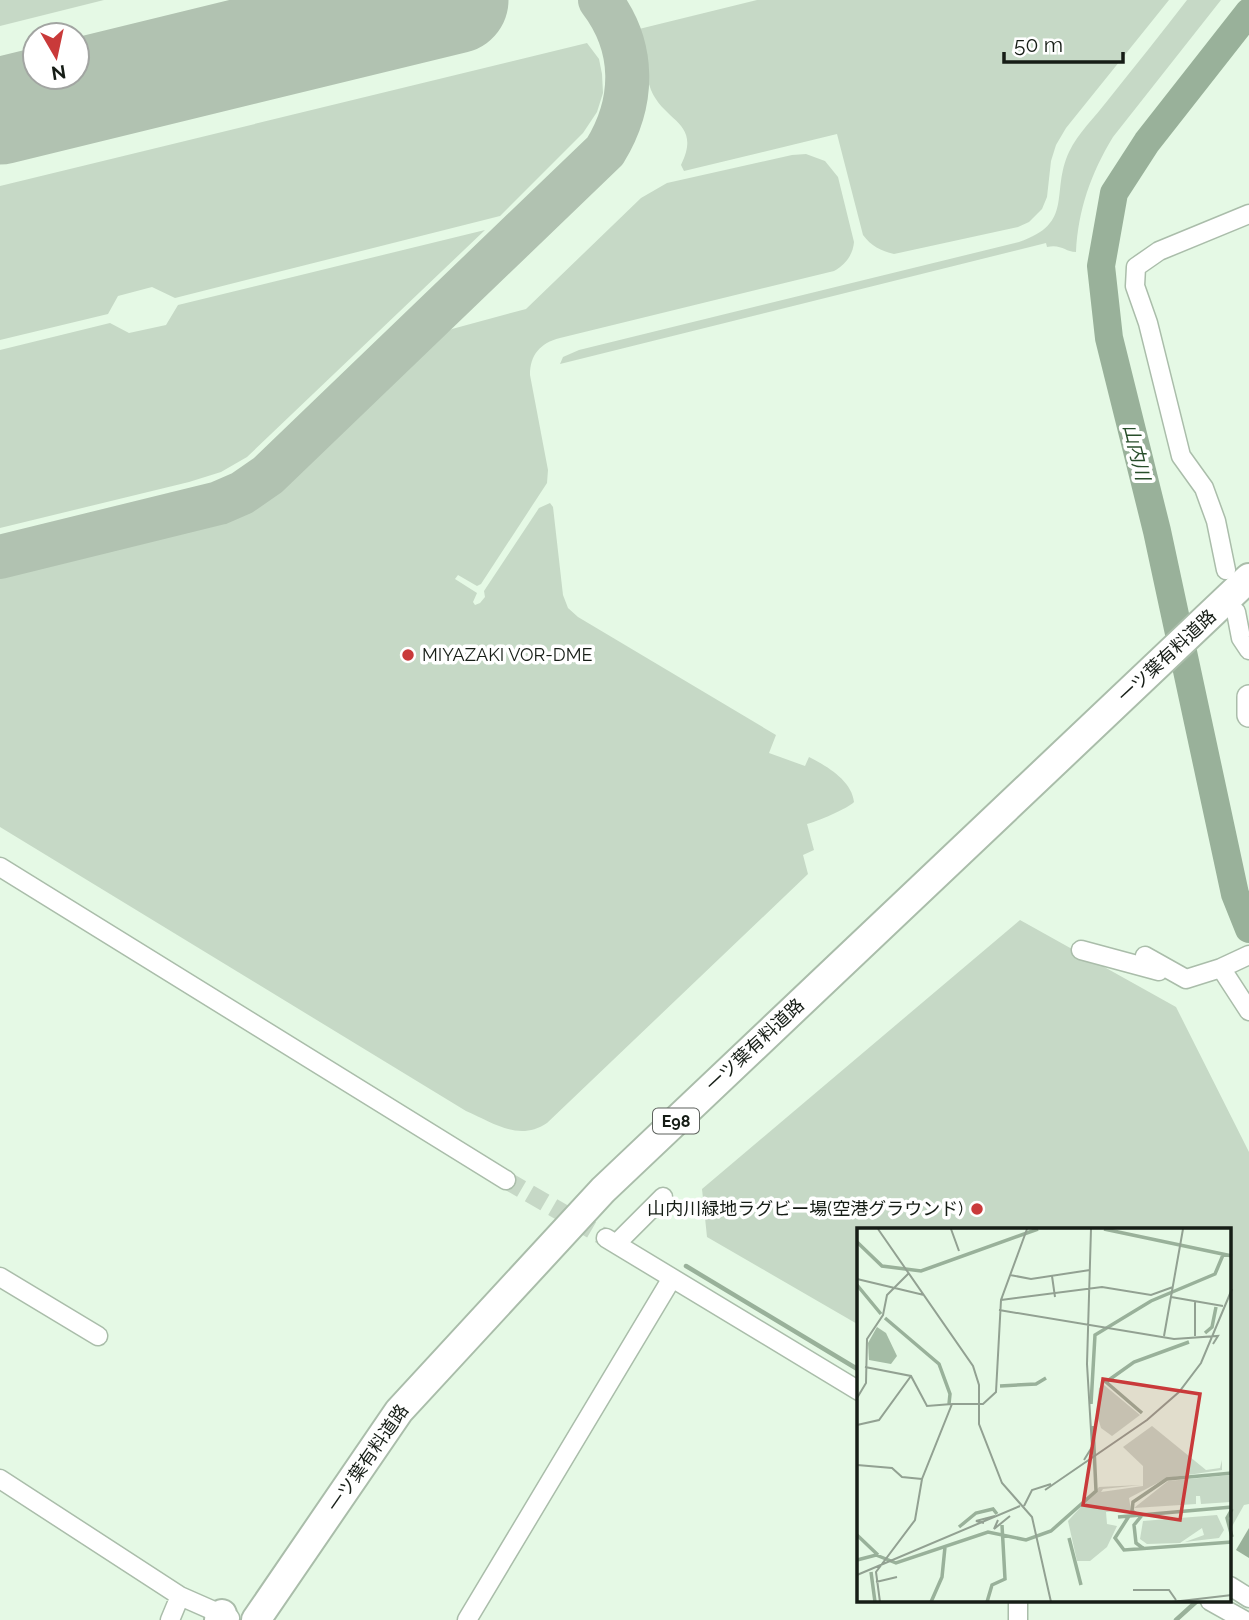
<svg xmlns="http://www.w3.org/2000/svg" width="1249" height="1620" viewBox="0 0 1249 1620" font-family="Raleway,'Noto Sans JP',sans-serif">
<rect width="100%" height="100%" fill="#e5f9e5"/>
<!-- green -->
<path fill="#c6d9c6" d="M0,0H104L0,26Z
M757,0H1169L1066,128L1056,145L1051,161L1047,197L1042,209L1029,222L1018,227L894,254C881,251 871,246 863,235L837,134L684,171L681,165C702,122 665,123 651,90C644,71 640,50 635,30Z
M1187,0H1221L1113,137C1091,173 1078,210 1076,252C1065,252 1062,244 1047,247L1046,243L560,364L563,357L579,350L1019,242C1075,223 1050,193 1069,152C1078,133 1095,117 1108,100C1134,67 1161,34 1187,0Z
M587,43L599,59L602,74L603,93L597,112L583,133L500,216L175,298L152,287L118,296L108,314L0,340V186Z
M806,154L825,161L838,177L854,242C853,255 845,265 834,271L560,338C540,343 530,355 530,375L548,470L547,483L481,584L477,586L458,575L455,579L477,593L473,602L475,605L480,603L485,597L484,591L539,508L550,503L553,507L563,595L568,608L578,617L776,735L769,753L805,766L809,757C827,766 852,781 854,802C849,808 816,822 807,824L814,850L803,855L808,874L547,1123C519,1142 494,1123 466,1111L0,827V572L206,522L249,507L282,483L435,339L452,329L526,309L641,198L667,183L792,155Z
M485,230L247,457L221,472L189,482L0,528V350L110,323L129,333L166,325L178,305Z
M1020,920L1176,1007L1249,1152V1504L1244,1505L1230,1530V1230H859V1325L707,1237L702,1189Z"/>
<!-- water -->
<path fill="#99b19a" d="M1249,1528V1558L1236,1550Z"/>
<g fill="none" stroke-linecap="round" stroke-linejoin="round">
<!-- stream -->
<path stroke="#99b19a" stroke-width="4.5" d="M686,1266L859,1370
M1176,1620L1197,1601"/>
<!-- river -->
<path stroke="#99b19a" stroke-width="28" d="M1249,12L1147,142L1114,193L1101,266L1109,338L1157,531L1235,894L1249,929"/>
<!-- taxiway -->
<path stroke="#b1c2b1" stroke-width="44" d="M0,557L219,503L242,493L268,475L605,151C635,102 636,47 600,0"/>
<!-- runway -->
<path stroke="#b1c2b1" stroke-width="107" d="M0,111L455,0"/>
<!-- minor-tunnel -->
<path stroke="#c6d8c6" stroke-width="18" stroke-dasharray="18 9" stroke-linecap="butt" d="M506,1180L606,1238"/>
<defs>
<path id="minor" d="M1226,570L1216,521L1204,488L1181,456L1148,323L1135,286L1136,267L1159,251L1249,214
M1236,612L1241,638L1249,650
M0,867L506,1180
M1081,950L1159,971
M1145,956L1186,979L1221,968L1249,955
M1221,968L1249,1011
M606,1238L859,1391
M616,1244L663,1197
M0,1277L98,1336
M0,1479L180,1596L230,1618
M1230,1586L1249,1598
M1018,1601V1620
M1210,1601L1244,1620
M170,1620L180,1596
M467,1620L672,1278"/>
<path id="tertiary" d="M1249,697V715"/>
<path id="primary" d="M219,1620L222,1614
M256,1620L399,1411L603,1190L1249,578"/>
</defs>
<!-- minor casing -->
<use href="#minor" stroke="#aabdaa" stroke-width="21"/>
<!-- tertiary casing -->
<use href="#tertiary" stroke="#aabdaa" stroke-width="26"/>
<!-- primary casing -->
<use href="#primary" stroke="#aabdaa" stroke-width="32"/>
<!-- minor -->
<use href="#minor" stroke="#fff" stroke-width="18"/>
<!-- tertiary -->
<use href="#tertiary" stroke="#fff" stroke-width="23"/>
<!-- primary -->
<use href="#primary" stroke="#fff" stroke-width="28"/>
</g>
<!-- markers -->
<g fill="#c93a3a" stroke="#fff" stroke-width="2.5">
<circle cx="408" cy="655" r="7"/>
<circle cx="977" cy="1209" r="7"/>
</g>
<g text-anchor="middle" stroke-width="7" stroke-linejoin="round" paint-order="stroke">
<!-- shield labels -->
<rect fill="#fff" stroke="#5c615c" stroke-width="2" x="653" y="1108.5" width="46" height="25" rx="5"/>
<g font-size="16" font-weight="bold" fill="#161d16">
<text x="676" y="1127">E98</text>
</g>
<!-- poi labels -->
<g font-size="18" fill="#161d16" stroke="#fff" text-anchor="start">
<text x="422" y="661">MIYAZAKI VOR-DME</text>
<text x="963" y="1215" text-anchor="end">山内川緑地ラグビー場(空港グラウンド)</text>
</g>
<!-- street labels -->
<g font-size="18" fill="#161d16" stroke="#fff">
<text transform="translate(1167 656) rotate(-43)" y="6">一ツ葉有料道路</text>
<text transform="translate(755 1045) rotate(-43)" y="6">一ツ葉有料道路</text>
<text transform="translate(368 1458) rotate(-55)" y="6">一ツ葉有料道路</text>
</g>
<!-- water labels -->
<g font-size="19" font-style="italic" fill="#284e2b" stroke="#fff">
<text transform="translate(1137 452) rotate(76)" y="7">山内川</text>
</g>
</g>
<!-- overview -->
<g transform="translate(857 1228)">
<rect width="374" height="374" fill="#e5f9e5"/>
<path d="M247,157L283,187L255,208L244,200L239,184L242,160ZM295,198L349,242L363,240L365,232V242L310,250L272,270L274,282L249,284L250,296L260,298L250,319L233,333H220L211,293L242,259L284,257L246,261L244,264L286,258V238L266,219ZM374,247V274L344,276L343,268H339V276L277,280L311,253ZM360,287L367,302L362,310L328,314L347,307L345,300L323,315L290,316L283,311L286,293Z" fill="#c6d9c6"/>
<path d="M20,99L29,105L40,128L34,136L12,132L11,115Z" fill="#a4bca5"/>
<path fill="none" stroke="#99b19a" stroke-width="3.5" d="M247,1L375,28M0,14L25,38L64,43L181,1M0,57L24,86M28,90L82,136L93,166L92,176M348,105L355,99L359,79M143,158L179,156L189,150M234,176L238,107L294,73L358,46L366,27M285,185L249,154L277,134L332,114M375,281L370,290L375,309M286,286L277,297L279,315L287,321M281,287L275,283L276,274L310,251L375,245M272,288L258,310L267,322L375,314M261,289L375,279M102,299L119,285L136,281L140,286M0,307L21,327M212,310L224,357M0,332L19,327L39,335L131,304L169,312L194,303L239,263L236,198M14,344L18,374M74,374L85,349L88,319M130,374L135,357L148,351L145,297"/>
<path fill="none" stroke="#92a192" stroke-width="2" d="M21,1L116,138L122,157V196L145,255L175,289L194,374M94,1L102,23M153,47L174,51L233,42M195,48L198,69M0,51L67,67M314,69L366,78M144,72L245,59L294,67L316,59M142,82L317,111L361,108L356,116M307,108L326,1M338,108V73M8,139L54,148L70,178L95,176M0,170L9,155L10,111L26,87L30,67L52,45M0,197L22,192L54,148M227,232L235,219L230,136L234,1M0,237L35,240L45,249L65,251M188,262L290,192L322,164L344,135L375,61M167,278L175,262L194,256M141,292L137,301L153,288M127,295L119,293L138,288M0,347L163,278M19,354L40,349M276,362H312L319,372M23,374L19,344L58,292L65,251L95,176H126L139,164L144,72L170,1M315,374L375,367"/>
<path fill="#c93a3a" fill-opacity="0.15" stroke="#c93a3a" stroke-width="3.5" d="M246,151L343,166L323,292L226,277Z"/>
<rect width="374" height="374" fill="none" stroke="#161d16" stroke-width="3.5"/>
</g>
<!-- north arrow -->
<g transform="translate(56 56) rotate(171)"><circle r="33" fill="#ffffff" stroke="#a2a5a2" stroke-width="2"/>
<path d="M0-5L12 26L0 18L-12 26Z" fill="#c93a3a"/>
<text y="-10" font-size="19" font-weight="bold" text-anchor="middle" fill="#161d16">N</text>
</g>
<!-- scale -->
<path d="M1004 52v10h119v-10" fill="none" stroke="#161d16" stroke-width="3.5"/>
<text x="1014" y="52" font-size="21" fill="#161d16" stroke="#ffffff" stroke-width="5" paint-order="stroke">50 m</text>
</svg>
